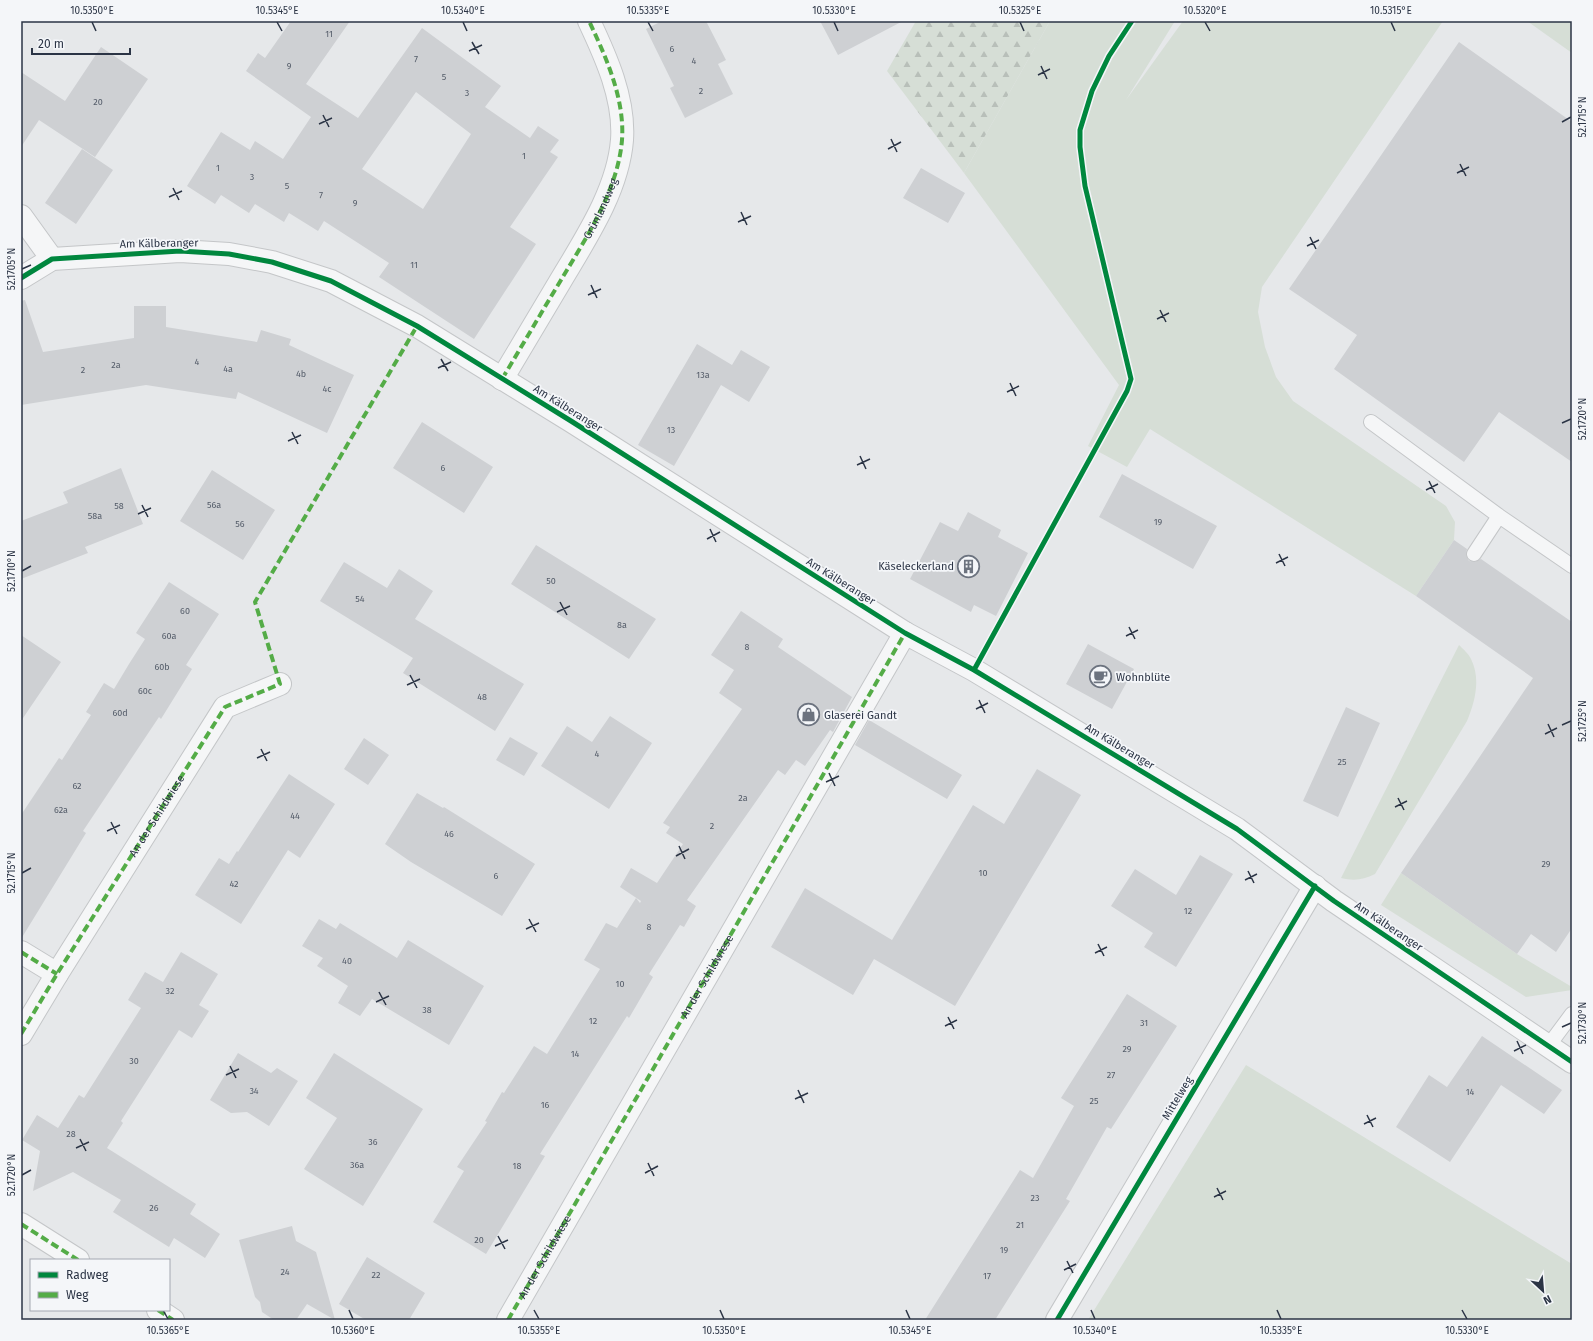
<svg xmlns="http://www.w3.org/2000/svg" width="1593" height="1341" viewBox="0 0 1593 1341" font-family="'Fira Sans',sans-serif">
<defs>
<pattern id="forest-firs" width="22" height="20" patternUnits="userSpaceOnUse"><rect width="22" height="20" fill="#d6ded6"/><path d="M5 1l3.5 6h-7zM16 11l3.5 6h-7z" fill="#b8bfb9"/></pattern>
</defs>
<rect width="100%" height="100%" fill="#e6e8ea"/>
<!-- green -->
<path fill="#d6ded6" d="M1050,21H1175L1126,100L1183,21H1443L1262,287L1258,312L1265,347L1276,377L1293,401L1446,506L1455,522L1454,540L1416,596L1150,429L1127,467L1088,446L1119,385L964,173Z
M1527,21H1572V53Z
M1459,645C1463,649 1469,654 1471,659C1481,679 1475,702 1467,721L1375,874C1363,880 1354,881 1341,878Z
M1401,873L1517,954L1572,987V990L1526,997L1381,905Z
M1246,1065L1572,1264V1320H1088Z"/>
<!-- forest -->
<path fill="url(#forest-firs)" d="M916,21H1050L964,173L887,71Z"/>
<!-- building -->
<path fill="#ced0d3" fill-rule="evenodd" d="M291,21H350L306,84L358,118L422,28L501,86L485,107L530,138L538,126L559,140L550,152L558,157L510,227L536,244L474,339L379,277L389,263L324,221L318,231L289,213L284,222L255,204L249,213L221,195L215,204L187,186L221,132L250,150L255,141L283,159L311,117L246,71L258,53L265,58ZM416,92L471,134L423,209L362,169Z
M662,21H706L726,60L718,64L733,94L685,118L670,88L674,86L646,29Z
M820,21H903L838,55Z
M1459,42L1572,122V462L1499,412L1464,462L1334,369L1357,335L1289,289Z
M101,47L148,79L95,157L39,120L21,147V72L65,101Z
M82,149L113,170L76,224L45,203Z
M921,168L965,193L948,223L903,198Z
M25,300L43,352L134,338V306H166V327L257,342L261,330L291,339L289,345L354,375L327,433L238,392L236,399L146,385L21,405V301Z
M697,344L732,365L741,350L770,367L749,402L721,385L674,466L638,445Z
M422,422L493,467L464,513L393,468Z
M121,468L143,524L85,547L88,553L21,579V521L68,503L63,492Z
M212,470L275,510L243,560L180,521Z
M1122,474L1217,526L1193,569L1099,517Z
M968,512L1001,530L998,537L1028,553L996,616L974,605L971,612L910,579L940,522L958,531Z
M1454,540L1467,549L1466,554L1469,561L1474,562L1481,559L1572,622V928L1556,952L1531,934L1517,954L1401,873L1533,678L1416,596Z
M536,545L656,619L629,659L511,584Z
M344,562L387,588L399,569L433,591L415,619L524,684L495,731L403,673L413,658L320,601Z
M169,582L219,614L186,665L192,669L161,719L159,717L83,831L86,833L21,939V815L59,758L62,760L91,715L86,712L104,683L114,689L129,664L145,639L136,633Z
M741,611L783,639L778,647L852,697L833,732L830,730L805,766L796,760L785,775L778,770L687,900L696,906L684,927L680,925L649,974L653,977L629,1018L627,1016L540,1154L545,1156L486,1254L433,1222L464,1171L457,1167L487,1122L485,1121L502,1092L504,1093L534,1046L547,1054L600,969L584,960L606,923L617,928L636,898L640,903L641,901L620,887L631,868L657,883L683,844L666,833L670,827L663,823L742,709L719,693L734,670L711,655Z
M21,635L61,662L21,721Z
M1088,644L1134,669L1112,709L1066,684Z
M1346,707L1380,723L1338,817L1303,801Z
M610,716L652,743L609,809L541,766L567,726L592,742Z
M869,720L962,775L947,799L855,745Z
M510,737L538,753L524,776L496,760Z
M364,738L389,755L368,785L344,769Z
M1037,769L1081,795L955,1006L874,959L853,995L771,947L805,888L892,940L973,805L1004,824Z
M289,774L335,804L300,858L288,850L241,924L195,895L219,858L229,864L237,851L238,852Z
M417,793L443,808L444,807L535,864L502,916L411,862L385,844Z
M1200,855L1233,874L1176,967L1144,947L1153,933L1111,906L1135,869L1176,895Z
M319,919L336,929L340,923L397,958L408,940L484,986L449,1045L372,999L360,1016L338,1003L348,986L317,966L323,958L302,946Z
M181,952L218,974L199,1005L209,1011L192,1038L179,1030L121,1121L123,1123L107,1148L196,1204L190,1214L220,1234L205,1258L174,1238L169,1247L113,1212L121,1200L73,1172L33,1191L40,1151L22,1140L37,1115L58,1128L79,1095L84,1098L141,1008L128,1000L145,972L163,982Z
M1127,994L1177,1026L1111,1129L1107,1127L1066,1199L1070,1201L995,1320H925L1020,1170L1033,1178L1074,1106L1061,1098Z
M1482,1036L1562,1090L1544,1114L1501,1085L1450,1162L1396,1127L1429,1075L1447,1087Z
M238,1053L271,1073L277,1068L298,1081L269,1126L247,1112L231,1113L210,1100Z
M334,1053L423,1109L363,1206L304,1169L337,1118L306,1098Z
M292,1226L296,1241L316,1252L335,1320L307,1304L296,1320H274L262,1312L260,1302L255,1297L239,1240Z
M367,1257L425,1293L409,1320H366L339,1304Z"/>
<g fill="none" stroke-linecap="round" stroke-linejoin="round">
<defs>
<path id="service" d="M1371,422L1499,516L1572,566
M1474,554L1499,516
M1549,1045L1572,1014"/>
<g id="minor">
<path d="M21,216L52,259"/>
<path d="M21,278L52,259L180,251L229,254L272,262L331,281L417,326L571,421L905,633L974,670L1237,829L1334,901L1572,1062"/>
<path id="s1" d="M502,379C522,346 541,313 561,280C586,238 618,190 622,140C625,99 606,57 589,21"/>
<path d="M21,952L57,974"/>
<path d="M21,1034L57,974L225,707L280,684"/>
<path d="M21,1224L78,1260"/>
<path d="M158,1310L173,1320"/>
<path id="s2" d="M508,1320L905,633"/>
<path d="M1057,1320L1315,886"/>
</g>
</defs>
<!-- service casing -->
<use href="#service" stroke="#c4c6c8" stroke-width="16"/>
<!-- minor casing -->
<use href="#minor" stroke="#c4c6c8" stroke-width="24"/>
<!-- service -->
<use href="#service" stroke="#f5f6f7" stroke-width="14"/>
<!-- minor -->
<use href="#minor" stroke="#f5f6f7" stroke-width="22"/>
<!-- quiet -->
<g stroke="#54ac47" stroke-width="4" stroke-dasharray="8 4" stroke-linecap="butt">
<path d="M502,379C522,346 541,313 561,280C586,238 618,190 622,140C625,99 606,57 589,21"/>
<path d="M21,952L57,974"/>
<path id="s3" d="M21,1034L57,974L225,707L280,684L255,602L417,326"/>
<path d="M21,1224L78,1260"/>
<path d="M158,1310L173,1320"/>
<path d="M508,1320L905,633"/>
</g>
<defs>
<path id="cycleway" d="M21,278L52,259L180,251L229,254L272,262L331,281L417,326L571,421L905,633L974,670L1237,829L1334,901L1572,1062
M974,670L1127,391L1131,379L1085,186L1080,147V130L1092,91L1109,56L1132,21
M1057,1320L1315,886"/>
</defs>
<!-- cycleway casing -->
<use href="#cycleway" stroke="#f4f6f9" stroke-width="8"/>
<!-- cycleway -->
<use href="#cycleway" stroke="#00873e" stroke-width="5"/>
</g>
<!-- ticks -->
<path fill="none" stroke="#2b3445" stroke-width="1.5" d="M92,22L96,31M277,22L282,31M463,22L467,31M648,22L653,31M834,22L838,31M1020,22L1024,31M1205,22L1210,31M1391,22L1395,31M472,42L479,54M469,51L482,45M1041,66L1047,79M1038,75L1050,69M323,115L329,127M1562,122L1571,117M319,124L332,118M891,139L897,152M888,149L901,142M1460,164L1466,176M1457,173L1469,167M173,188L179,200M169,197L182,191M741,212L747,225M738,222L751,216M1310,237L1316,249M1307,246L1319,240M22,269L31,265M591,285L597,298M588,295L601,289M1160,310L1166,322M1157,319L1169,313M441,359L448,371M438,368L451,362M1010,383L1016,396M1007,392L1019,386M1562,423L1571,419M292,432L298,444M288,441L301,435M860,456L866,469M857,465L870,459M1429,481L1435,493M1426,490L1438,484M142,505L148,517M138,514L151,508M710,529L716,542M707,539L720,532M1279,554L1285,566M1276,563L1288,557M22,571L31,566M560,602L567,615M557,612L570,606M1129,627L1135,639M1126,636L1138,630M410,675L417,688M407,685L420,679M979,700L985,713M976,709L988,703M1548,724L1554,737M1562,725L1571,721M1545,734L1557,728M261,749L267,761M257,758L270,752M829,773L835,786M826,782L839,776M1398,798L1404,810M1395,807L1407,801M111,822L117,834M107,831L120,825M679,846L685,859M676,856L689,849M1248,871L1254,883M22,873L31,868M1245,880L1257,874M529,919L536,932M526,929L539,923M1098,944L1104,956M1095,953L1107,947M379,992L386,1005M376,1002L389,996M948,1017L954,1029M945,1026L957,1020M1562,1027L1571,1023M1517,1041L1523,1054M1514,1051L1526,1045M230,1066L236,1078M226,1075L239,1069M798,1090L804,1103M795,1099L808,1093M1367,1115L1373,1127M1364,1124L1376,1118M80,1139L86,1151M76,1148L89,1142M648,1163L654,1176M645,1173L658,1166M22,1175L31,1170M1217,1188L1223,1200M1214,1197L1226,1191M498,1236L505,1249M495,1246L508,1240M1067,1261L1073,1273M1064,1270L1076,1264M163,1310L168,1319M349,1310L353,1319M534,1310L539,1319M720,1310L724,1319M906,1310L910,1319M1091,1310L1095,1319M1277,1310L1281,1319M1462,1310L1467,1319"/>
<!-- icons -->
<defs>
<symbol id="building-ring" viewBox="-11 -11 22 22"><circle r="9.5" fill="#f4f6f9" stroke="#6c737f" stroke-width="1.5"/><path d="M-4-6H4V6H1V3H-1V6H-4ZM-2.5-4.3h1.7v1.8h-1.7ZM.8-4.3h1.7v1.8H.8ZM-2.5-1h1.7V.8h-1.7ZM.8-1h1.7V.8H.8Z" fill="#6c737f"/></symbol>
<symbol id="cafe-ring" viewBox="-11 -11 22 22"><circle r="9.5" fill="#f4f6f9" stroke="#6c737f" stroke-width="1.5"/><path d="M-5.5-4.5H6V0H3Q3 3.5 0 3.5H-2.5Q-5.5 3.5-5.5 0ZM3-3.2v2h1.7v-2ZM-6 4.5H4V6H-6Z" fill="#6c737f"/></symbol>
<symbol id="shop-ring" viewBox="-11 -11 22 22"><circle r="9.5" fill="#f4f6f9" stroke="#6c737f" stroke-width="1.5"/><path d="M-5-2.5h2.3a2.7 3.5 0 0 1 5.4 0H5L5.5 6h-11ZM-1.5-2.5h3a1.5 2.3 0 0 0-3 0Z" fill="#6c737f"/></symbol>
</defs>
<g fill-rule="evenodd">
<use href="#building-ring" x="956" y="554" width="25" height="25"/>
<use href="#cafe-ring" x="1088" y="664" width="25" height="25"/>
<use href="#shop-ring" x="796" y="702" width="25" height="25"/>
</g>
<g text-anchor="middle" stroke-width="3.5" stroke-linejoin="round" paint-order="stroke">
<!-- number labels -->
<g font-size="9" fill="#545c69">
<text x="329" y="37">11</text>
<text x="672" y="52">6</text>
<text x="416" y="62">7</text>
<text x="694" y="64">4</text>
<text x="289" y="69">9</text>
<text x="444" y="80">5</text>
<text x="701" y="94">2</text>
<text x="467" y="96">3</text>
<text x="98" y="105">20</text>
<text x="524" y="159">1</text>
<text x="218" y="171">1</text>
<text x="252" y="180">3</text>
<text x="287" y="189">5</text>
<text x="321" y="198">7</text>
<text x="355" y="206">9</text>
<text x="414" y="268">11</text>
<text x="197" y="365">4</text>
<text x="116" y="368">2a</text>
<text x="228" y="372">4a</text>
<text x="83" y="373">2</text>
<text x="301" y="377">4b</text>
<text x="703" y="378">13a</text>
<text x="327" y="392">4c</text>
<text x="671" y="433">13</text>
<text x="443" y="471">6</text>
<text x="214" y="508">56a</text>
<text x="119" y="509">58</text>
<text x="95" y="519">58a</text>
<text x="1158" y="525">19</text>
<text x="240" y="527">56</text>
<text x="551" y="584">50</text>
<text x="360" y="602">54</text>
<text x="185" y="614">60</text>
<text x="622" y="628">8a</text>
<text x="169" y="639">60a</text>
<text x="747" y="650">8</text>
<text x="162" y="670">60b</text>
<text x="145" y="694">60c</text>
<text x="482" y="700">48</text>
<text x="120" y="716">60d</text>
<text x="597" y="757">4</text>
<text x="1342" y="765">25</text>
<text x="77" y="789">62</text>
<text x="743" y="801">2a</text>
<text x="61" y="813">62a</text>
<text x="295" y="819">44</text>
<text x="712" y="829">2</text>
<text x="449" y="837">46</text>
<text x="1546" y="867">29</text>
<text x="983" y="876">10</text>
<text x="496" y="879">6</text>
<text x="234" y="887">42</text>
<text x="1188" y="914">12</text>
<text x="649" y="930">8</text>
<text x="347" y="964">40</text>
<text x="620" y="987">10</text>
<text x="170" y="994">32</text>
<text x="427" y="1013">38</text>
<text x="593" y="1024">12</text>
<text x="1144" y="1026">31</text>
<text x="1127" y="1052">29</text>
<text x="575" y="1057">14</text>
<text x="134" y="1064">30</text>
<text x="1111" y="1078">27</text>
<text x="254" y="1094">34</text>
<text x="1470" y="1095">14</text>
<text x="1094" y="1104">25</text>
<text x="545" y="1108">16</text>
<text x="71" y="1137">28</text>
<text x="373" y="1145">36</text>
<text x="357" y="1168">36a</text>
<text x="517" y="1169">18</text>
<text x="1035" y="1201">23</text>
<text x="154" y="1211">26</text>
<text x="1020" y="1228">21</text>
<text x="479" y="1243">20</text>
<text x="1004" y="1253">19</text>
<text x="285" y="1275">24</text>
<text x="376" y="1278">22</text>
<text x="987" y="1279">17</text>
</g>
<!-- street labels -->
<g font-size="11" fill="#2b3445" stroke="#f4f6f9">
<text dy="4" stroke="none"><textPath href="#s1" startOffset="197">Grünlandweg</textPath></text>
<text transform="translate(159 243) rotate(-1)" y="4">Am Kälberanger</text>
<text transform="translate(568 408) rotate(32)" y="4">Am Kälberanger</text>
<text transform="translate(841 581) rotate(32)" y="4">Am Kälberanger</text>
<text transform="translate(1120 746) rotate(31)" y="4">Am Kälberanger</text>
<text dy="4" stroke="none"><textPath href="#s3" startOffset="257">An der Schildwiese</textPath></text>
<text transform="translate(1389 926) rotate(34)" y="4">Am Kälberanger</text>
<text dy="4" stroke="none"><textPath href="#s2" startOffset="397">An der Schildwiese</textPath></text>
<text transform="translate(1177 1098) rotate(-59)" y="4">Mittelweg</text>
<text dy="4" stroke="none"><textPath href="#s2" startOffset="73">An der Schildwiese</textPath></text>
</g>
<!-- poi labels -->
<g font-size="11" fill="#2b3445" stroke="#f4f6f9" text-anchor="start">
<text x="954" y="570" text-anchor="end">Käseleckerland</text>
<text x="1116" y="681">Wohnblüte</text>
<text x="824" y="719">Glaserei Gandt</text>
</g>
</g>
<!-- border -->
<rect width="1593" height="1341" fill="none" stroke="#f4f6f9" stroke-width="44"/>
<!-- legend -->
<rect x="30" y="1259" width="140" height="52" fill="#f4f6f9" stroke="#a4a8b1"/>
<rect x="38" y="1272" width="20" height="6" fill="#00873e" stroke="#a4a8b1"/>
<text x="66" y="1279" font-size="12" fill="#2b3445">Radweg</text>
<rect x="38" y="1292" width="20" height="6" fill="#54ac47" stroke="#a4a8b1"/>
<text x="66" y="1299" font-size="12" fill="#2b3445">Weg</text>
<!-- north arrow -->
<g transform="translate(1543 1291) rotate(154)" stroke="#f4f6f9" stroke-width="3" paint-order="stroke">
<path d="M0-3L7 15L0 10L-7 15Z" fill="#2b3445"/>
<text y="-6" font-size="11" font-weight="bold" text-anchor="middle" fill="#2b3445">N</text>
</g>
<!-- scale -->
<path d="M32 48v6h98v-6" fill="none" stroke="#2b3445" stroke-width="2"/>
<text x="38" y="48" font-size="12" fill="#2b3445" stroke="#f4f6f9" stroke-width="3" paint-order="stroke">20 m</text>
<rect x="22" y="22" width="1549" height="1297" fill="none" stroke="#2b3445" stroke-width="1.5"/>
<g font-size="10" text-anchor="middle" fill="#2b3445">
<text x="92" y="14">10.5350°E</text>
<text x="277" y="14">10.5345°E</text>
<text x="463" y="14">10.5340°E</text>
<text x="648" y="14">10.5335°E</text>
<text x="834" y="14">10.5330°E</text>
<text x="1020" y="14">10.5325°E</text>
<text x="1205" y="14">10.5320°E</text>
<text x="1391" y="14">10.5315°E</text>
<text transform="translate(1582 117) rotate(-90)" y="4">52.1715°N</text>
<text transform="translate(11 269) rotate(-90)" y="4">52.1705°N</text>
<text transform="translate(1582 419) rotate(-90)" y="4">52.1720°N</text>
<text transform="translate(11 571) rotate(-90)" y="4">52.1710°N</text>
<text transform="translate(1582 721) rotate(-90)" y="4">52.1725°N</text>
<text transform="translate(11 873) rotate(-90)" y="4">52.1715°N</text>
<text transform="translate(1582 1023) rotate(-90)" y="4">52.1730°N</text>
<text transform="translate(11 1175) rotate(-90)" y="4">52.1720°N</text>
<text x="168" y="1334">10.5365°E</text>
<text x="353" y="1334">10.5360°E</text>
<text x="539" y="1334">10.5355°E</text>
<text x="724" y="1334">10.5350°E</text>
<text x="910" y="1334">10.5345°E</text>
<text x="1095" y="1334">10.5340°E</text>
<text x="1281" y="1334">10.5335°E</text>
<text x="1467" y="1334">10.5330°E</text>
</g>
</svg>
